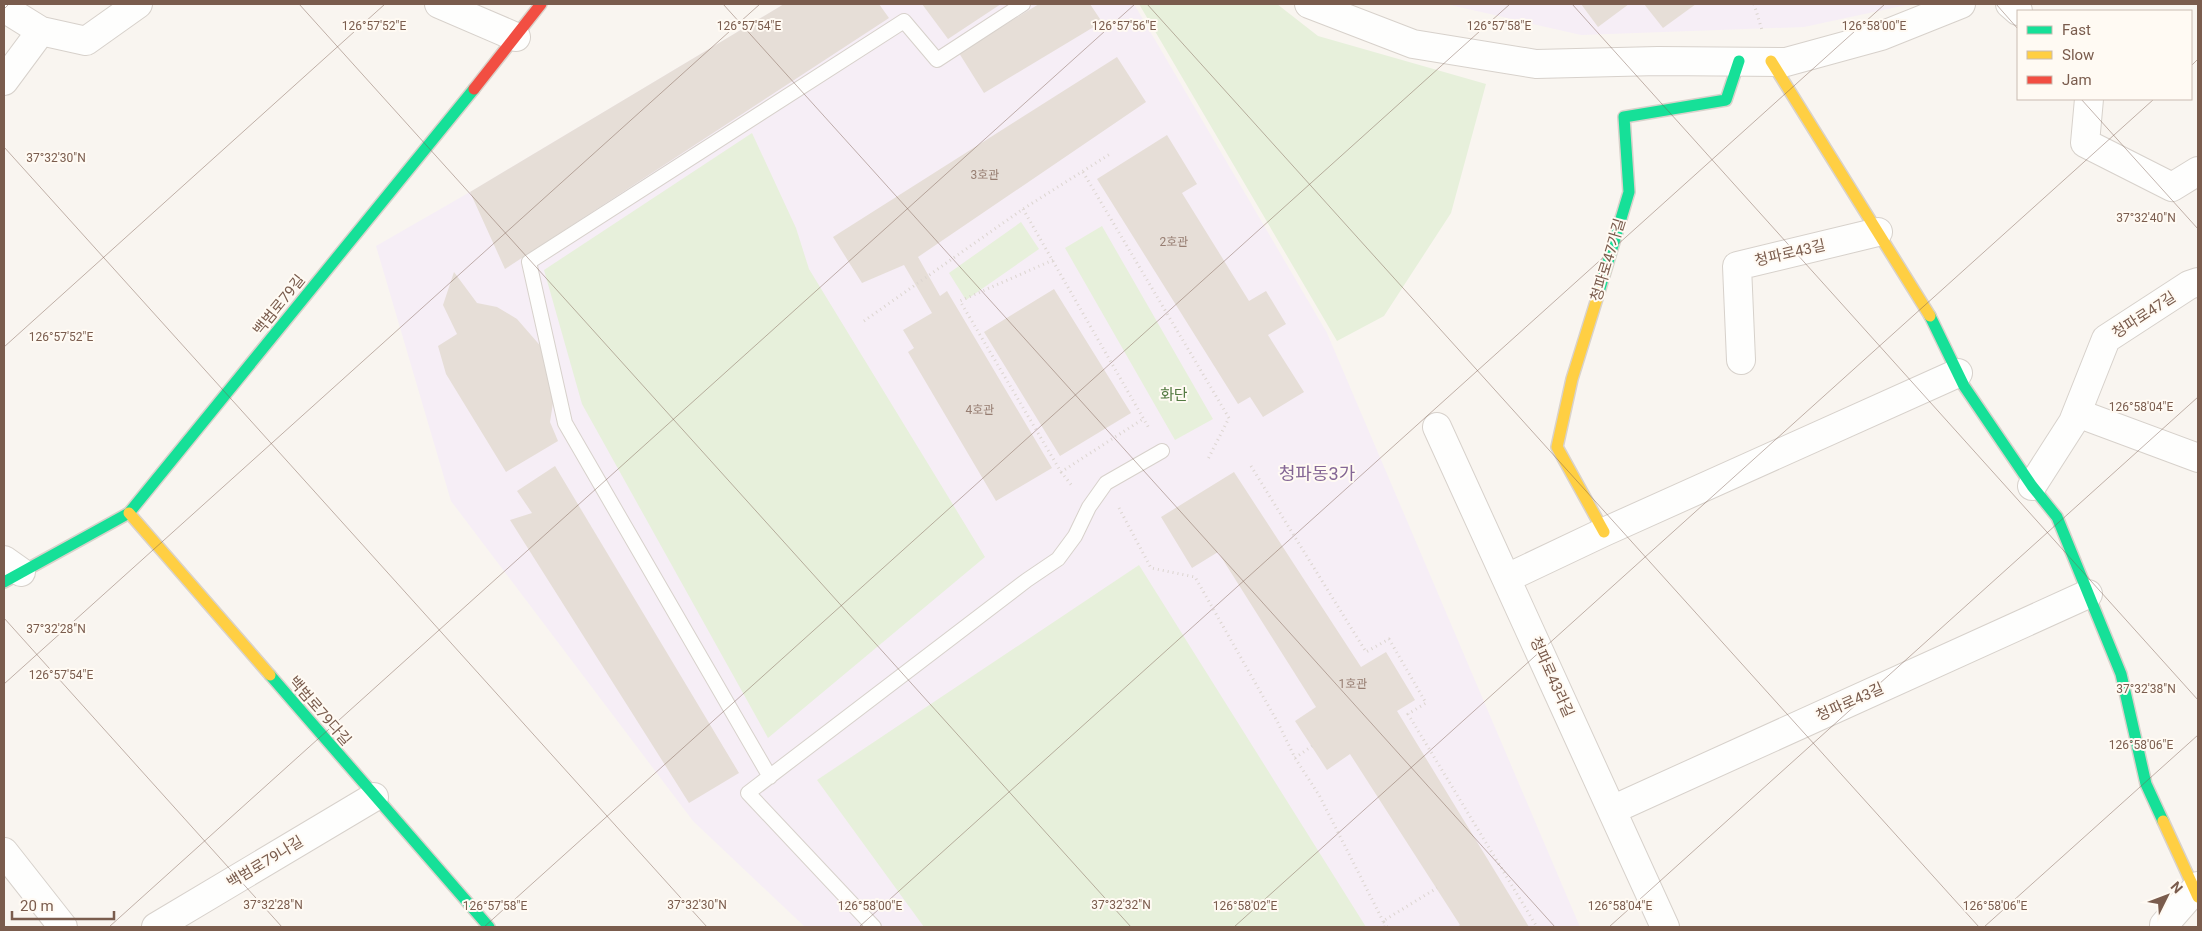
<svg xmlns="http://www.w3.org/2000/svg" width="2202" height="931" viewBox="0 0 2202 931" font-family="Roboto,'Noto Sans KR',sans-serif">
<rect width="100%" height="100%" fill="#f9f5f0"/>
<!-- education -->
<path fill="#f6eef6" d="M784,4H1134L1327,333L1580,927H805L693,821L451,501L376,246L470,192Z
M1446,4H1911L1804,27L1581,35Z"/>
<!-- green -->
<path fill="#e7f0db" d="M1139,4H1277L1318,36L1486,84L1451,213L1384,316L1337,341Z
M752,133L796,228L809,269L985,557L768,738L582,404L544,270Z
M1021,222L1039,249L966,300L949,273Z
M1102,226L1213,419L1175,440L1065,248Z
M1139,565L1366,927H924L817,780Z"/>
<!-- building -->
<path fill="#e6ded7" d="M784,4H879L889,18L505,269L470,192Z
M922,4H1001L948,39Z
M1039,4H1090L1102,22L984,93L959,53Z
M1581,4H1629L1598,27Z
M1644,4H1696L1663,28Z
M1117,57L1146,102L918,257L940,296L947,291L1052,468L996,501L908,352L914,348L903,330L932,313L904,265L862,283L833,237Z
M1167,135L1197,184L1182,193L1249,301L1266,291L1286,324L1268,335L1304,392L1263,417L1250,397L1238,404L1097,179Z
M454,272L477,303L497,307L517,319L544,350L556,384L550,422L558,441L506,472L446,374L438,346L457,334L443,305Z
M1054,289L1131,413L1060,456L984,332Z
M555,466L739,773L689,803L510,520L532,513L517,491Z
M1234,472L1361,667L1386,652L1415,700L1397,711L1529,927H1457L1460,925L1350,754L1327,770L1295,721L1316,707L1218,552L1192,568L1161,517Z"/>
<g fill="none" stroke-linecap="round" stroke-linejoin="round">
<defs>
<path id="lane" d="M770,777L565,423L529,262L904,21L937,60L1023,4
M874,927L748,793L1027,580L1058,559L1075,536L1089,507L1106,483L1162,451"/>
<path id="street" d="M439,4L516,37
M1309,4L1413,44L1536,64L1658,61L1786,62L1881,36L1961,4
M2010,4L2018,11
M4,8L41,31L86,41L138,4
M4,81L41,31
M2089,99L2085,143L2172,187L2198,171
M1741,360L1737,266L1878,232
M2077,413L2198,458
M1437,427L1665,927
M2032,486L2073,422L2106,339L2189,285L2198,282
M4,560L21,572
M1507,578L1604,532L1958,373
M1612,810L2088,594
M4,852L63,927
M156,927L374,797
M2164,927V925L2198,886"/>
<path id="fast" d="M1599,292L1629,192L1624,117L1726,100L1739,61
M1930,316L1964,386L2032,486L2057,517L2121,674L2146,784L2163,821
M4,582L129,513L474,89
M270,675L489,927"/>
<path id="slow" d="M1771,61L1930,316
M1599,292L1572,379L1557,447L1604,532
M129,513L270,675
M2163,821L2198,897"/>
<path id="jam" d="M474,89L541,4"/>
</defs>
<!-- lane casing -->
<use href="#lane" stroke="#d7d1cb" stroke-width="16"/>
<!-- street casing -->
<use href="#street" stroke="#d7d1cb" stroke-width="30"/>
<!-- fast casing -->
<use href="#fast" stroke="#d9d2cb" stroke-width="14"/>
<!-- slow casing -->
<use href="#slow" stroke="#d9d2cb" stroke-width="14"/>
<!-- jam casing -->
<use href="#jam" stroke="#d9d2cb" stroke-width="14"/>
<!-- path -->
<path stroke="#dcd5d0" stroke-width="3" stroke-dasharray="1 4" stroke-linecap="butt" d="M1754,4L1762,30
M1083,172L1229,418L1208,459
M1023,209L1150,430
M1053,260L960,301L1061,472L1143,419
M864,321L1023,209L1110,154
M1251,466L1366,652L1389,639L1426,703L1408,714L1537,927
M1061,472L1073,487
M1119,508L1151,568L1195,577L1277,721L1295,758L1319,795L1383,921L1384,927
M1295,758L1312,746
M1387,927L1383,921L1437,888"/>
<!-- lane -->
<use href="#lane" stroke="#fefefd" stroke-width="14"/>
<!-- street -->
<use href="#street" stroke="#fefefd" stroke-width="28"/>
<!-- fast -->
<use href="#fast" stroke="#16e098" stroke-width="11"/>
<!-- slow -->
<use href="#slow" stroke="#ffcf43" stroke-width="11"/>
<!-- jam -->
<use href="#jam" stroke="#f24e42" stroke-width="11"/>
</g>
<!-- ticks -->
<path fill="none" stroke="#7a5c4d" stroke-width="1" stroke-opacity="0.45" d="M299,4L1131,927M723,4L1555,927M1147,4L1979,927M1572,4L2198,700M1996,4L2018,29M4,9L9,4M2191,66L2198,59M2081,99L2198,229M4,147L707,927M4,347L385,4M4,618L282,927M4,684L760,4M109,927L1135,4M484,927L1510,4M859,927L1885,4M1234,927L2154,99M1609,927L2198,397M1984,927L2198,735"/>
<g text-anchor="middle" stroke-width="4" stroke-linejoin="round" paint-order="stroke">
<!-- number labels -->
<g font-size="12" fill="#977e72">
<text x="985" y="179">3호관</text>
<text x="1174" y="246">2호관</text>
<text x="980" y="414">4호관</text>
<text x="1353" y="688">1호관</text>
</g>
<!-- street labels -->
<g font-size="15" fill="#7a5c4d" stroke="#fffaf3">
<text transform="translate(1790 253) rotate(-13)" y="5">청파로43길</text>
<text transform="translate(1608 260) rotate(-73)" y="5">청파로47가길</text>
<text transform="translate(279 305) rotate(-51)" y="5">백범로79길</text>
<text transform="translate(2144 315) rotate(-33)" y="5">청파로47길</text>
<text transform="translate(1552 677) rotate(66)" y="5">청파로43라길</text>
<text transform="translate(1850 702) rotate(-24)" y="5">청파로43길</text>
<text transform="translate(320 711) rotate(49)" y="5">백범로79다길</text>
<text transform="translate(265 862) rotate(-31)" y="5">백범로79나길</text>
</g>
<!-- park labels -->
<g font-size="15" fill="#537a41" stroke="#fffaf3">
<text x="1174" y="400">화단</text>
</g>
<!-- quarter labels -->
<g font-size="18" fill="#846695" stroke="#fffaf3">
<text x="1317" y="480">청파동3가</text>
</g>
</g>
<g font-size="12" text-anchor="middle" fill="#7a5c4d" stroke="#fffaf3" stroke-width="4" stroke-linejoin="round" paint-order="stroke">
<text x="749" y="30">126°57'54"E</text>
<text x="1874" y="30">126°58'00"E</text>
<text x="374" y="30">126°57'52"E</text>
<text x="1124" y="30">126°57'56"E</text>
<text x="1499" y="30">126°57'58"E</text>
<text x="56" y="162">37°32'30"N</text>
<text x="2146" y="222">37°32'40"N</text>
<text x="61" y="341">126°57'52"E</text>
<text x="2141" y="411">126°58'04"E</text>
<text x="56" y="633">37°32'28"N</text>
<text x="61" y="679">126°57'54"E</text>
<text x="2146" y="693">37°32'38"N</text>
<text x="2141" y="749">126°58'06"E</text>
<text x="273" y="909">37°32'28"N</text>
<text x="697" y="909">37°32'30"N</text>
<text x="1121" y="909">37°32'32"N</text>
<text x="495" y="910">126°57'58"E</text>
<text x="870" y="910">126°58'00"E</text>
<text x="1245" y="910">126°58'02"E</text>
<text x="1620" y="910">126°58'04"E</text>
<text x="1995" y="910">126°58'06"E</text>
</g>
<!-- border -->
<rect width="2202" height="931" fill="none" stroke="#7a5c4d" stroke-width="10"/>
<!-- legend -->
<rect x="2017" y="10" width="175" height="90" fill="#fffaf3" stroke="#cabbb1"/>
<rect x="2027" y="26" width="25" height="8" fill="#16e098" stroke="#cabbb1"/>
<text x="2062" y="35" font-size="15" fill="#7a5c4d">Fast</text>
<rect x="2027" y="51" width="25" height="8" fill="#ffcf43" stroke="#cabbb1"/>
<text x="2062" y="60" font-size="15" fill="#7a5c4d">Slow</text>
<rect x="2027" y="76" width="25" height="8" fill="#f24e42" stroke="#cabbb1"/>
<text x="2062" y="85" font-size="15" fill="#7a5c4d">Jam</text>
<!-- north arrow -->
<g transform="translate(2167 896) rotate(48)" stroke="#fffaf3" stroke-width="4" paint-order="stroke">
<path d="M0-4L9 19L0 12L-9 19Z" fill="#7a5c4d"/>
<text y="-8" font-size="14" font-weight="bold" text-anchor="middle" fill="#7a5c4d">N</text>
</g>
<!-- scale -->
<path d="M12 911v8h102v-8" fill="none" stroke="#7a5c4d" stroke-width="2.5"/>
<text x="20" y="911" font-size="15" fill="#7a5c4d" stroke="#fffaf3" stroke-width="4" paint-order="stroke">20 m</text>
</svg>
